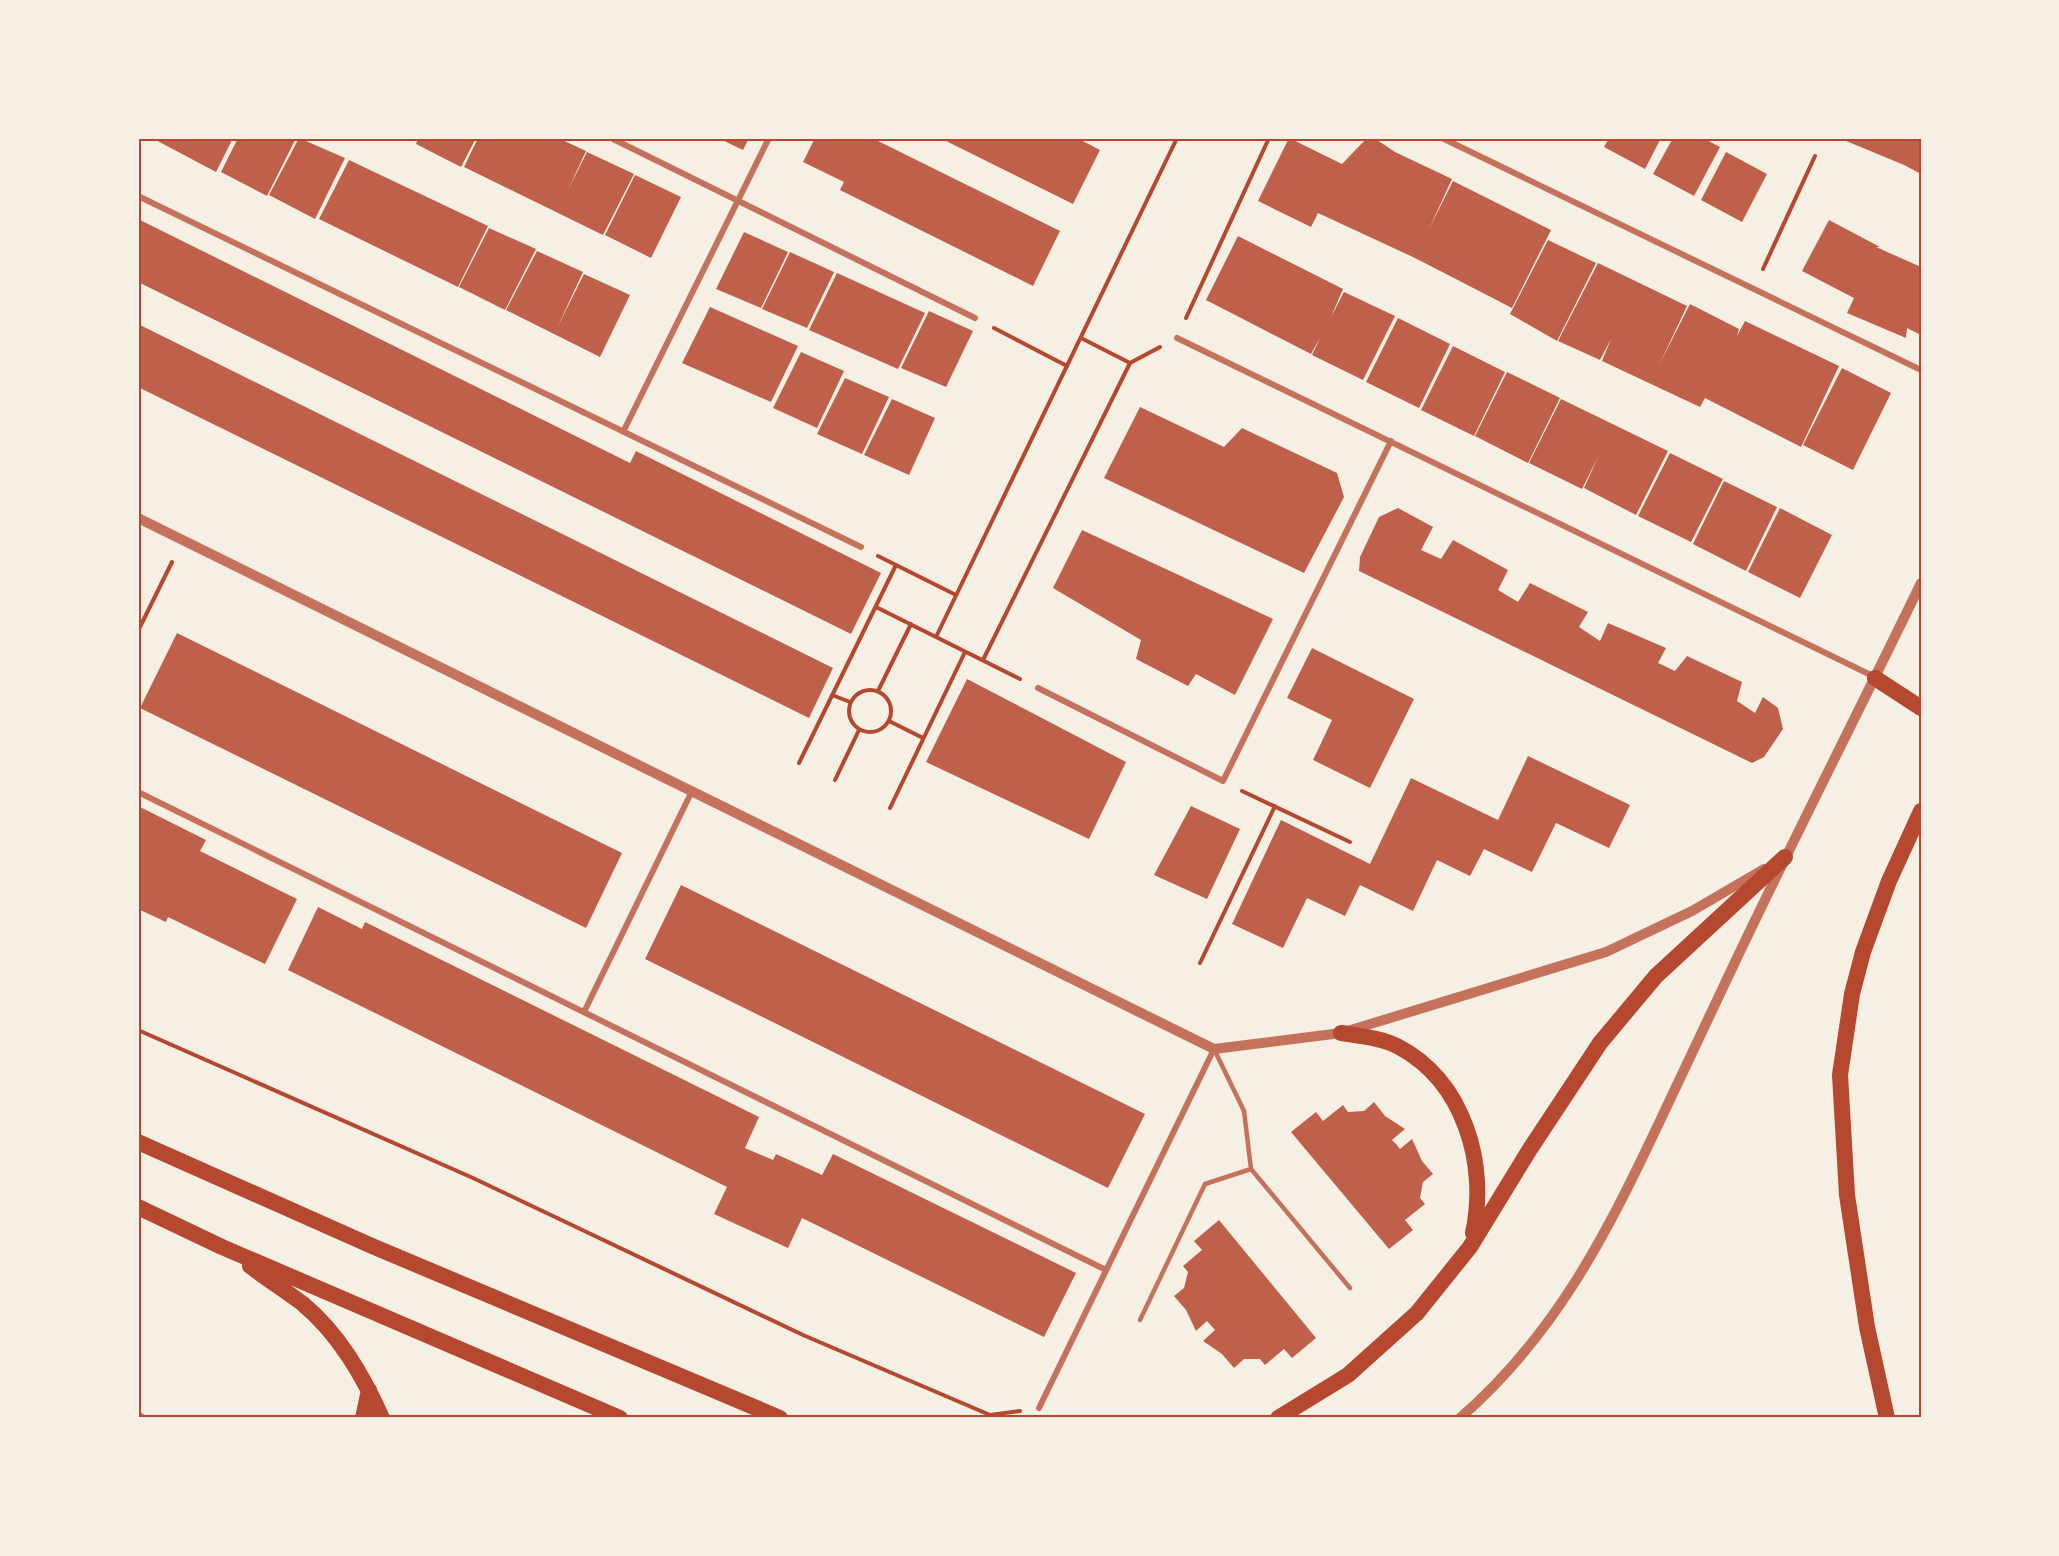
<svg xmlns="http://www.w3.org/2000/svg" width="2059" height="1556" viewBox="0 0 2059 1556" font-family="'Varela Round',sans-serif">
<rect width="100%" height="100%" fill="#f6efe4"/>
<!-- building -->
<path fill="#bf614a" d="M152,138H233L216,172Z
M238,138H296L267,196L221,172Z
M299,138L345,158L315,219L269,195Z
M418,138H476L461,167L416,144Z
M478,138H558L586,151L568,190L587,152L634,174L603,235L464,167Z
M718,138H749L743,150Z
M815,138H872L1060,231L1033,286L840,190L844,182L803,162Z
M940,138H1077L1100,150L1073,204Z
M1289,138L1342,164L1367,138H1374L1395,152L1452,179L1429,229L1453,181L1551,230L1512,308L1415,258L1318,213L1311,227L1258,201Z
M1609,138H1661L1645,169L1604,147Z
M1673,138H1703L1720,147L1694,196L1653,174Z
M1839,138H1921V174L1904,165Z
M1726,152L1767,174L1742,222L1701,200Z
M349,160L488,226L458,287L319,219Z
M635,175L681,197L651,258L605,235Z
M138,219L630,463L636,451L881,573L851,634L138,282Z
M1829,220L1880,247H1876L1921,267V335L1907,328L1906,338L1847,313L1854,298L1802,271Z
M489,228L536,249L505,310L459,287Z
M744,232L788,252L761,308L716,289Z
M1238,236L1343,289L1331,317L1344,292L1395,316L1363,380L1312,355L1320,338L1311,354L1206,300Z
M1548,240L1596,263L1557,341L1510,314Z
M537,251L583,272L557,328L584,274L630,295L600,357L506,310Z
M790,252L834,272L807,328L762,309Z
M1598,263L1687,306L1659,365L1690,304L1739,329L1737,336L1745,321L1839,366L1801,447L1705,398L1700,407L1602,361L1611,339L1600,360L1558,341Z
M837,273L925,313L898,369L809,330Z
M710,307L798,346L771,402L682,363Z
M929,311L973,331L946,387L901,368Z
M1398,318L1450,344L1419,408L1366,382Z
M138,324L833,668L809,718L138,387Z
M1453,346L1505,372L1474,436L1421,410Z
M801,352L844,371L817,428L773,408Z
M1842,368L1891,393L1853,470L1803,445Z
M1507,372L1560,398L1528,463L1475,436Z
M845,378L889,397L862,454L817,434Z
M892,399L935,418L909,475L864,455Z
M1561,399L1668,451L1636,515L1584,488L1599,455L1582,489L1529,463Z
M1140,407L1224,447L1242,428L1337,473L1344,497L1304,573L1104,478Z
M1670,453L1723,479L1691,542L1638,516Z
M1724,481L1777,507L1746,571L1693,544Z
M1398,508L1433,527L1421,550L1441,559L1453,540L1508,570L1498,590L1518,602L1530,583L1588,612L1579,627L1600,641L1608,623L1666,648L1658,663L1675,671L1687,656L1742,682L1737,701L1755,713L1763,697L1778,708L1783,729L1764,757L1752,763L1359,571L1360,557L1379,517Z
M1780,508L1832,535L1800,598L1748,572Z
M1082,530L1273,619L1235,695L1196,674L1188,686L1136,659L1141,640L1053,588Z
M177,633L622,853L586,928L140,708Z
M1312,648L1414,699L1370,788L1313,760L1332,720L1287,698Z
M967,679L1126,762L1089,839L926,762Z
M1528,756L1630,805L1609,848L1556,823L1532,872L1484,849L1470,876L1437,860L1413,911L1360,885L1345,916L1307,898L1283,948L1232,924L1281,820L1370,864L1411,778L1498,820Z
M138,806L206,840L200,851L297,899L265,964L168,917L166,922L138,909Z
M1191,806L1240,829L1207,899L1154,875Z
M681,885L1145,1114L1108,1188L645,959Z
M318,907L362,929L365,922L759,1117L745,1148L773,1160L776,1154L822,1175L833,1154L1076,1273L1044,1337L802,1218L788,1248L714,1214L727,1187L288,970Z
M1374,1102L1385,1116L1405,1129L1392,1140L1396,1144L1400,1149L1412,1139L1422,1161L1433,1174L1423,1182L1420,1198L1425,1204L1405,1220L1413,1230L1389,1249L1291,1132L1316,1112L1323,1121L1343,1105L1348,1112L1364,1111Z
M1219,1220L1316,1338L1292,1358L1284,1349L1265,1365L1260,1359H1244L1234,1368L1222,1354L1203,1341L1215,1330L1207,1321L1196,1331L1186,1310L1174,1296L1184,1288L1188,1272L1183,1266L1202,1250L1194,1241Z"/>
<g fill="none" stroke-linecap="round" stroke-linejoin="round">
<!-- path -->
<path stroke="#b5482f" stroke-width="4" d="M1763,269L1815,156
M1186,318L1269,138
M994,328L1067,366
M1081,338L1130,363L1160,347
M878,556L956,595
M876,607L1020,679
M138,631L172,562
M936,637L1177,138
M983,660L1130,363
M849 711a21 21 0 1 1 42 0a21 21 0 1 1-42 0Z
M878,691L911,624
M832,695L850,702
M889,721L923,738
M799,763L896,565
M835,780L859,730
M1242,791L1350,842
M890,808L965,652
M1200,963L1275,806
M138,1030L473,1178L803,1335L990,1415L1020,1411"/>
<!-- service -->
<path stroke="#c5725c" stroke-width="4.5" d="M1214,1049L1244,1111L1251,1169L1350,1288
M1140,1320L1205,1184L1251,1169"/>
<!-- minor -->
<path stroke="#c5725c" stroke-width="6" d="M611,138L975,318
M1442,138L1921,370
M138,196L861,547
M1177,338L1875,677
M624,430L769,138
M1038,688L1223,781L1391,441
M138,792L1106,1270
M584,1012L692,791
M1039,1408L1214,1049
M138,1414L144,1418"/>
<!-- tertiary -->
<path stroke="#c5725c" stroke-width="10" d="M138,518L1214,1049L1341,1033L1606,952L1692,911L1764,869
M1460,1418C1555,1335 1605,1237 1658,1125C1684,1070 1710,1015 1736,960C1796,834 1860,709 1921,583"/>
<!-- trunk -->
<path stroke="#b5482f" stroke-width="16" d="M1875,678L1921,708
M1341,1033C1360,1036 1382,1038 1399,1047C1464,1082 1488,1164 1473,1233
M138,1142L372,1246L780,1418
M138,1207L222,1247L620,1418
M250,1266C267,1279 286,1291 303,1304C339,1334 363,1376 382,1418
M363,1418L369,1390
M1278,1418L1348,1375L1417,1313L1470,1247L1530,1149L1600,1043L1656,976L1785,857
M1887,1418L1867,1327L1847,1195L1840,1075L1852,994L1863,952L1889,881L1921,811"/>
</g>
<!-- border -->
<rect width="2059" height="1556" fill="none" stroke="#f6efe4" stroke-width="279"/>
<rect x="140" y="140" width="1780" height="1276" fill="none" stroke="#b5482f" stroke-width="2"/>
</svg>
